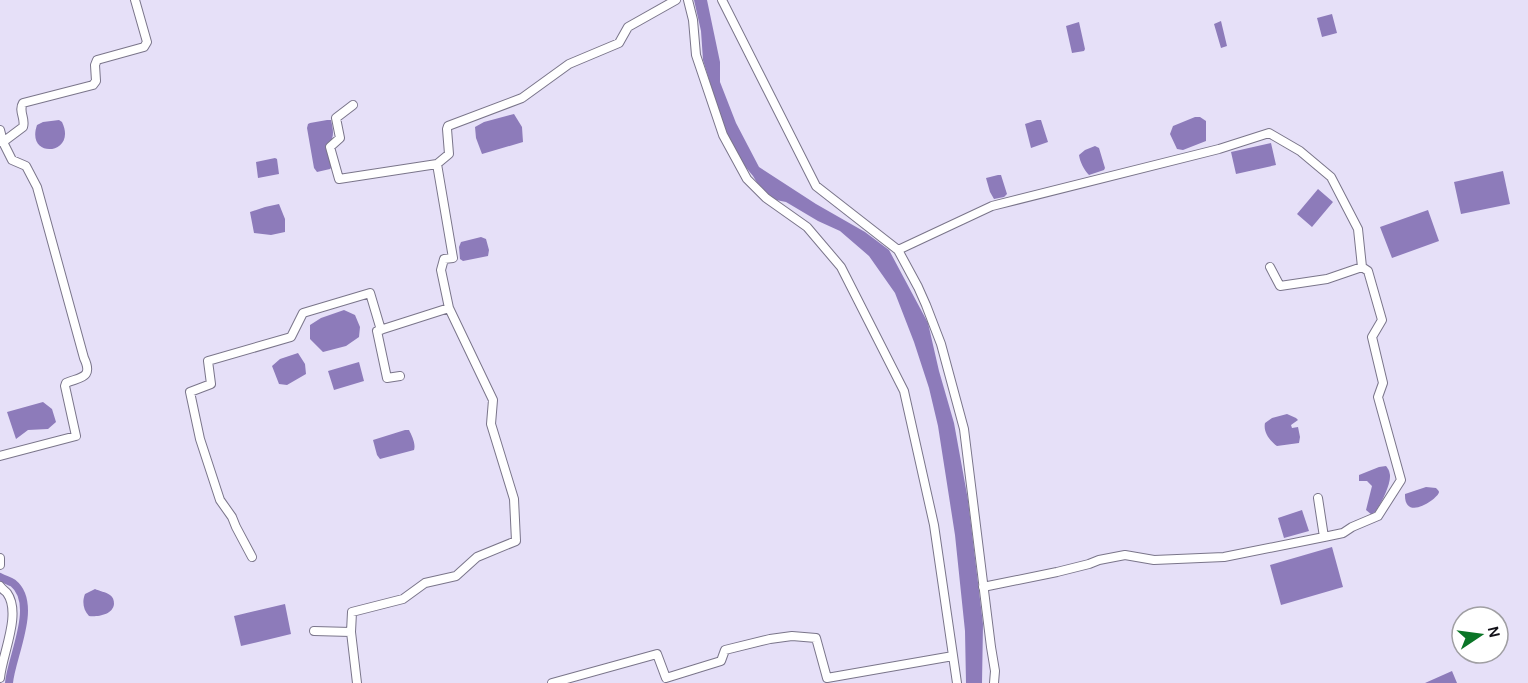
<svg xmlns="http://www.w3.org/2000/svg" width="1528" height="683" viewBox="0 0 1528 683" font-family="Karla,sans-serif">
<rect width="100%" height="100%" fill="#e6e0f8"/>
<!-- water -->
<path fill="#8d7bba" d="M694,0H707L720,62V82L736,123L759,167L816,204L865,232L889,250L928,323L939,371L954,423L968,500L983,624L982,683H966L965,631L955,535L938,426L929,388L914,342L895,293L869,256L840,231L818,221L786,202L766,198L753,176L739,159L724,128L703,60L701,31Z
M1332,14L1337,33L1322,37L1317,18Z
M1221,21L1227,46L1221,48L1214,24Z
M1079,22L1085,49L1084,51L1072,53L1066,26Z
M514,114L522,127L523,142L482,154L476,138L475,127L484,122Z
M1195,117H1200L1206,121V141L1183,150L1177,149L1170,134L1173,126Z
M59,120L62,122C78,155 25,160 37,125L43,122Z
M327,120H331C333,130 335,136 329,144L332,167L330,169L317,172L314,168L307,128L308,124L310,123Z
M1037,120H1041L1048,142L1031,148L1025,124Z
M1271,143L1276,165L1236,174L1231,152Z
M1095,146L1099,148L1105,168L1104,170L1089,175C1084,170 1080,162 1079,155L1085,150Z
M275,158L277,159L279,174L258,178L256,162Z
M1503,171L1510,204L1461,214L1454,182Z
M998,175H1001L1007,194L1004,197L994,199L990,192L986,178Z
M1318,189L1333,202L1312,227L1297,214Z
M279,204L285,219V232L271,235L254,233L250,212L265,207Z
M1428,210L1439,241L1392,258L1380,227Z
M481,237L486,239L489,250L488,256L463,261L460,259L459,247L461,242Z
M344,310L355,315L360,327L359,337L346,346L323,352L310,339V325L321,318Z
M298,353L305,364L306,374L287,385L279,384L272,366L280,359Z
M359,362L364,381L334,390L328,371Z
M43,402L52,409L56,422L48,429L28,430L16,439L7,412Z
M1287,414L1296,418L1298,420L1291,425L1292,428L1298,427L1300,437L1299,443L1277,446C1270,441 1263,432 1265,423L1272,418Z
M405,430H409C412,436 416,444 414,450L380,459L377,455L373,440Z
M1386,466C1389,470 1389,470 1390,475C1391,485 1379,509 1372,515L1366,510L1372,486L1367,481H1359V475L1379,467Z
M1426,487L1436,488C1437,489 1439,491 1439,492C1439,498 1404,523 1405,494Z
M1302,510L1309,531L1284,538L1278,518Z
M1332,547L1343,587L1281,605L1270,565Z
M95,589C99,591 106,592 110,595C113,597 114,600 114,604C113,615 97,617 89,616C83,610 82,601 85,594Z
M285,604L291,634L241,646L234,616Z
M1452,671L1457,683H1425Z"/>
<g fill="none" stroke-linecap="round" stroke-linejoin="round">
<!-- canal -->
<path stroke="#8d7bba" stroke-width="8" d="M0,577C4,579 9,581 13,583C39,604 11,657 9,683"/>
<defs>
<path id="minor" d="M688,0L693,20L696,55L723,135L747,179L766,198L807,227L841,267L904,391L934,525L957,683
M722,0L816,186L898,250L918,287L926,305L941,344L964,429L991,647L995,671L994,683
M353,105L336,118L340,138L330,147L339,179L437,164L449,154L447,129L448,126L522,98L569,64L619,43L628,27L676,0
M0,130L3,142H0
M898,250L992,206L1219,149L1269,133L1300,151L1331,177L1358,229L1362,267L1368,271L1382,320L1372,337L1383,383L1378,397L1401,480L1378,516L1352,527L1343,533L1324,537L1318,498
M1270,267L1280,286L1327,279L1362,267
M400,376L387,378L377,331L449,308
M0,456L76,436L65,386L66,383C79,377 94,379 84,358L37,187L26,166L12,160L3,142L23,127C26,119 18,111 23,103L93,85L96,81L95,65L97,60L144,47L147,42L135,0
M252,557L236,527L232,517L220,500L200,439L190,392L211,384L208,361L291,337L303,313L370,293L381,330
M0,558V565
M0,586C2,589 5,591 7,593C22,614 2,654 0,678
M983,587L1057,572L1089,564L1099,560L1125,555L1154,560L1224,557L1324,537
M314,631L351,632L352,612L403,599L425,583L456,576L477,557L516,541L514,499L491,424L493,400L449,308L441,270L444,259L453,258L437,164
M351,632L357,683
M552,683L657,654L666,678L721,661L725,650L770,639L792,636L816,638L827,678L953,656"/>
</defs>
<!-- minor casing -->
<use href="#minor" stroke="#7a758a" stroke-width="10"/>
<!-- minor -->
<use href="#minor" stroke="#fff" stroke-width="8"/>
</g>
<!-- north arrow -->
<g transform="translate(1480 635) rotate(77)"><circle r="28" fill="#ffffff" stroke="#a09fa3" stroke-width="1.5"/>
<path d="M0-4.5L10 22L0 15L-10 22Z" fill="#0b7527"/>
<text y="-9" font-size="16" font-weight="bold" text-anchor="middle" fill="#121018">N</text>
</g>
</svg>
